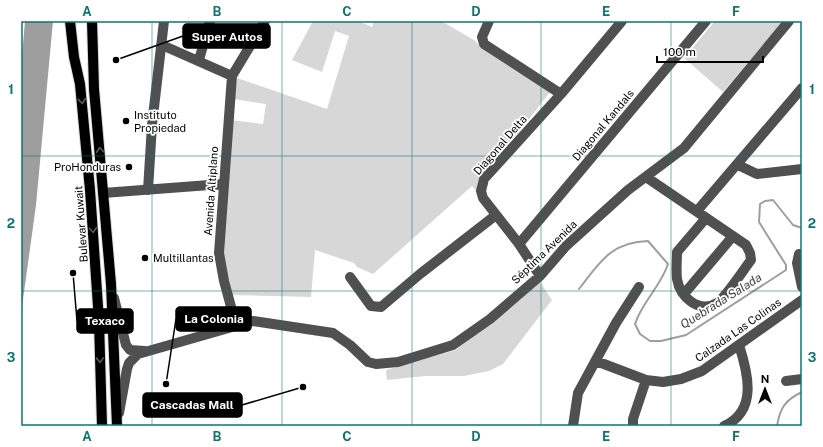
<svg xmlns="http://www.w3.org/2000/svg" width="823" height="447" viewBox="0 0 823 447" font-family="'Public Sans',sans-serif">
<rect width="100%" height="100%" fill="#fff"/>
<!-- green -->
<path fill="#d7d7d7" d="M313,21H358L372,27L374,21H441L474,40L484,50L550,92L522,128L480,176L477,185L478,193L472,186L373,274L357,267L354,263L315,250L311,297L232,295L223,260L231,120L263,124L266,104L234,99L237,78L327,109L349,36L335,31L322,72L292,60Z
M715,21H783L723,92L684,58Z
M540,282L552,300L503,364L489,371L464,376H425L387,380L386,370L456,350Z"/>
<!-- water -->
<path fill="#9e9e9e" d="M25,21H53L36,205L21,314V67Z"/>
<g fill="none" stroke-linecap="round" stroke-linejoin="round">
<!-- stream -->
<path stroke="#9e9e9e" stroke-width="2" d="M579,289C600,262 611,242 648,241L668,264C661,286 642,302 635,324L640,334L650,341H661L686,335L786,270V265L759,222L760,204L765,201L773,200L793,225L802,228
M777,426C780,408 785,400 802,392"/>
<defs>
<path id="major" d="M70,21L74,57L80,84L90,190L99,321L102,426
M92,21L94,89L111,284L117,426"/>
</defs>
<!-- major casing -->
<use href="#major" stroke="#dbdbdb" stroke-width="12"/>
<!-- minor -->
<path stroke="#505050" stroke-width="10" d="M489,21L482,37L484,44L561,94
M162,45L232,76
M199,60L210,21
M738,165L757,174L802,169
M646,177L746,245L750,253L751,260C744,269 726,297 717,303C699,314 680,297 677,279C676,271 677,260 677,252L706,218
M148,190L152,125L164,21
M103,193L223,184
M697,211L802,88
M519,244L706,21
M799,254L797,263L802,287
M540,276L519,244L483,198L481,191L484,179L561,94L622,21
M350,277L371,306L381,307L420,274L496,215
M684,294L733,236
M114,298L126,345L130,350L145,351
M236,325L224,281L219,253L232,76L265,21
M596,361L646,380L663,382L681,379L702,371L802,300
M786,381L802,379
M119,413L127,369L129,363L138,354L253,321L333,333L350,345L368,362L376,364L398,362L453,345L490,319L540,276L566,246L628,190L684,148L789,21
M573,426L578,393L616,323L639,287
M633,426V419L646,380
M724,426C758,411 748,373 739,345"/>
<!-- major -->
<use href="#major" stroke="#000" stroke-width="10"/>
</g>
<!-- one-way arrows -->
<defs><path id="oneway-chevron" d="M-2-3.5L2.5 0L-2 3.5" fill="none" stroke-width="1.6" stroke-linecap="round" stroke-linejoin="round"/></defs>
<g stroke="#595959">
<use href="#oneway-chevron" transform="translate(82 101) rotate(84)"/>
<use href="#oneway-chevron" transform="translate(100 150) rotate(-95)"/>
<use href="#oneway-chevron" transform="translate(93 230) rotate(86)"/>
<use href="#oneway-chevron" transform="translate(100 360) rotate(88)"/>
</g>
<!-- grid -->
<path fill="none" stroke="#0f766e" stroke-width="1" stroke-opacity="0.55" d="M152,21V426M282,21V426M412,21V426M541,21V426M671,21V426M21,156H802M21,291H802"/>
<!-- markers -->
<g fill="#000" stroke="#fff" stroke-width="1.5">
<circle cx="126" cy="121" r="4"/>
<circle cx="129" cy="167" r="4"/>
<circle cx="145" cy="258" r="4"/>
</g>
<g text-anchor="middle" stroke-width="3.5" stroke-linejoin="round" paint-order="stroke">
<!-- poi labels -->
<g font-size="11" fill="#000" stroke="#fff" text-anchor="start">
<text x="134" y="119">Instituto<tspan x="134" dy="13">Propiedad</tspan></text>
<text x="121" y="171" text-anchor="end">ProHonduras</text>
<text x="153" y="262">Multillantas</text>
</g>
<!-- street labels -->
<g font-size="11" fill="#000" stroke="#fff">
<text transform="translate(603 125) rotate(-50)" y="4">Diagonal Kandals</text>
<text transform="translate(500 145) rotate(-49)" y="4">Diagonal Delta</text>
<text transform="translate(211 191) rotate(-86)" y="4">Avenida Altiplano</text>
<text transform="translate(81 224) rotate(-94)" y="4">Bulevar Kuwait</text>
<text transform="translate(544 252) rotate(-44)" y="4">Séptima Avenida</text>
<text transform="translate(738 330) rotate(-35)" y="4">Calzada Las Colinas</text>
</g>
<!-- water labels -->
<g font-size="12" font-style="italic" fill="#3f3f3f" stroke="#fff">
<text transform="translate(721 301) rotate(-32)" y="4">Quebrada Salada</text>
</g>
</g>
<!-- callouts -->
<path fill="none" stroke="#000" stroke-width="1.5" d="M116 60L183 36M166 384L176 319M73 273L77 321M303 387L242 405"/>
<g fill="#000" stroke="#fff" stroke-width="1.5">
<circle cx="116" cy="60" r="4"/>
<circle cx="166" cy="384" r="4"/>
<circle cx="73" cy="273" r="4"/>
<circle cx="303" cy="387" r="4"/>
</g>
<g fill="#000" stroke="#000" stroke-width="1.5">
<rect x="183" y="24" width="87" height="24" rx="4"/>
<rect x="176" y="307" width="75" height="24" rx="4"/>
<rect x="77" y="309" width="56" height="24" rx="4"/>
<rect x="143" y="393" width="99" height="24" rx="4"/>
</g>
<g font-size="12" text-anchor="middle" font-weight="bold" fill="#fff">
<text x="227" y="41">Super Autos</text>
<text x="214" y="323">La Colonia</text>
<text x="105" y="325">Texaco</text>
<text x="192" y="409">Cascadas Mall</text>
</g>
<!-- border -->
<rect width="823" height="447" fill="none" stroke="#ffffff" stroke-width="44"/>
<!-- north arrow -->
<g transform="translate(765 389)" stroke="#ffffff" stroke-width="3" paint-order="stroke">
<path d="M0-3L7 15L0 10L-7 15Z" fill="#000000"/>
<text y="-6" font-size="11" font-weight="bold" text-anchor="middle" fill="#000000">N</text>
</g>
<!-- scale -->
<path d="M657 56v6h106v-6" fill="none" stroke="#000000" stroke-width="2"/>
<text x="663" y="56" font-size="12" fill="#000000" stroke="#ffffff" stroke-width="3" paint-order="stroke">100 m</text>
<rect x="22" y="22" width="779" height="403" fill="none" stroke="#0f766e" stroke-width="1.5"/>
<g font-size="13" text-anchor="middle" font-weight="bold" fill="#0f766e">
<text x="87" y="16">A</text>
<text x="217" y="16">B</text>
<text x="347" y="16">C</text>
<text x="476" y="16">D</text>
<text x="606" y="16">E</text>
<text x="736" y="16">F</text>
<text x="11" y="94">1</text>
<text x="812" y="94">1</text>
<text x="11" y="228">2</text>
<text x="812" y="228">2</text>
<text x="11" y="362">3</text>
<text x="812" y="362">3</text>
<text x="87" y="441">A</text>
<text x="217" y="441">B</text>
<text x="347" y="441">C</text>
<text x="476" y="441">D</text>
<text x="606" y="441">E</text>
<text x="736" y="441">F</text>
</g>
</svg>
